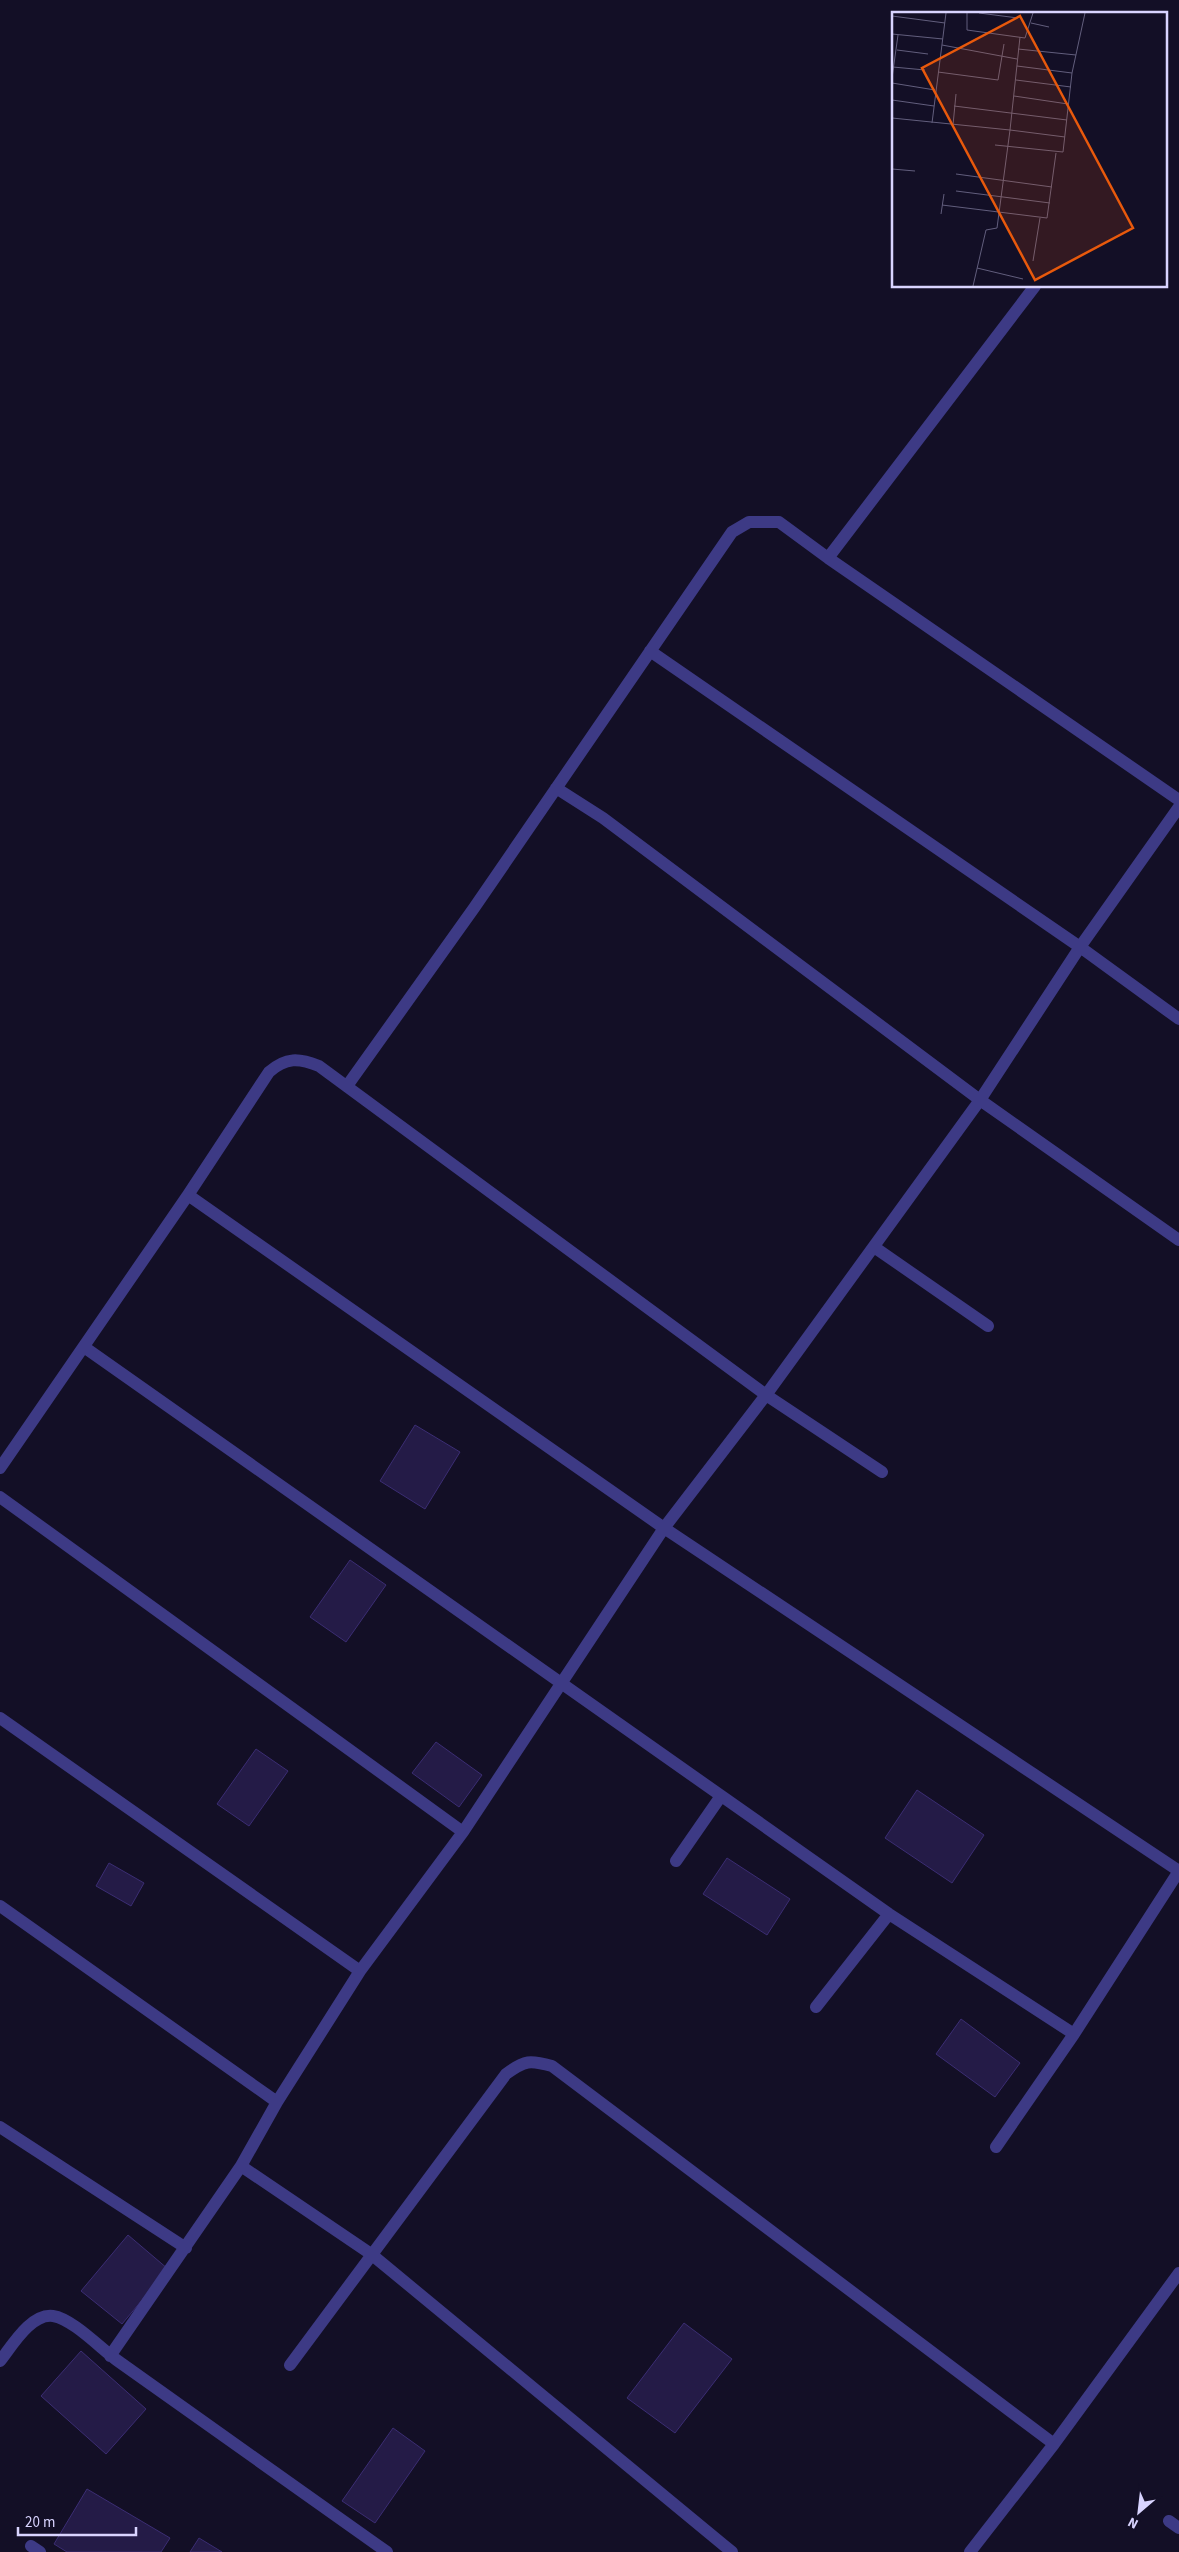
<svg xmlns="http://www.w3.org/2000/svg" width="1179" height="2552" viewBox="0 0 1179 2552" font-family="'Source Sans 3',sans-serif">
<rect width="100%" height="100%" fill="#130f26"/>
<!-- building -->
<path fill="#241b47" stroke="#3b2d73" d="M415,1425L460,1452L425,1509L380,1481Z
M350,1560L386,1585L346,1642L310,1617Z
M436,1742L482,1775L459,1807L412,1773Z
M256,1749L288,1771L249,1826L217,1804Z
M917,1790L984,1835L952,1883L885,1838Z
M727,1858L790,1899L767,1935L703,1894Z
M109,1863L144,1883L131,1906L96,1886Z
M961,2019L1020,2063L995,2097L936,2054Z
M128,2235L168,2269L122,2324L81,2291Z
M684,2323L732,2359L675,2433L627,2398Z
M81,2351L146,2409L106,2454L41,2396Z
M393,2428L425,2451L375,2523L342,2501Z
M87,2489L170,2538L161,2552H67L54,2544Z
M199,2538L222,2552H190Z"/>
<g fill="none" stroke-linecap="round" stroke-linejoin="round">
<!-- minor -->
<path stroke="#3d3a85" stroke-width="12" d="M828,558L1035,286
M650,651L1080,947L1179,1019
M556,788L603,818L980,1100L1179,1240
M347,1086L474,908L732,532L749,522H779L828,558L1179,800
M188,1195L664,1528L766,1395L980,1100L1080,947L1179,807
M874,1247L988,1326
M84,1347L889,1914L1074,2034
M0,1468L188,1195L269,1072C286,1057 299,1058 319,1066L766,1395L882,1472
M0,1497L463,1832
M0,1718L360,1971
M676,1861L721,1796
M0,1906L277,2102
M816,2007L889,1914
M0,2127L186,2248
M996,2147L1074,2034L1179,1871
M241,2166L371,2254L732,2552
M110,2356L241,2166L277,2102L360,1971L463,1832L664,1528L1179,1871
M0,2361C12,2346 31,2313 53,2316C73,2319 101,2349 118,2361C207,2425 297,2488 387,2552
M290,2365L506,2074C525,2060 530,2060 552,2066L1054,2444
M1169,2521L1179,2528
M31,2546L40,2552
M970,2552L1054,2444L1179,2273"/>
</g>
<!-- overview -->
<g transform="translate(892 12)">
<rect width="275" height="275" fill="#130f26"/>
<path fill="none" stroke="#625e7d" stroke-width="1" d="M75,1V18L133,26L141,1M87,1L126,6M0,4L53,11M139,11L157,15M0,22L51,27M50,33L125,47M126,37L184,43M5,38L36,42M125,54L180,61M1,55L33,58M46,60L106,68L112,32M0,66L6,23M124,68L179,75M0,71L43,78M122,84L176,92M0,88L42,94M62,94L175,108M0,106L118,118L128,25M40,111L54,1M61,113L64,82M103,133L171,140L180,61L193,1M0,157L23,159M64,162L160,175M64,179L158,191M50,193L155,206L164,141M49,202L52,182M141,249L148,206M85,256L131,267M81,274L94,218L105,216L118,118L173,125"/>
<path fill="#e8590c" fill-opacity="0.15" stroke="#e8590c" stroke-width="2.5" d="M128,4L241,216L143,268L30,56Z"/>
<rect width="275" height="275" fill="none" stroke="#d9d4ff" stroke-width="2.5"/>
</g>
<!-- north arrow -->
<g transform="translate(1139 2512) rotate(208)" stroke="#130f26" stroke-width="4" paint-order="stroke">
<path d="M0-4L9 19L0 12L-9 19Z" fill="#d9d4ff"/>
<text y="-8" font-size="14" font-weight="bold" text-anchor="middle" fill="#d9d4ff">N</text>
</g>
<!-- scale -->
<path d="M18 2527v8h118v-8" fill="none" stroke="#d9d4ff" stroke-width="2.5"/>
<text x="25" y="2527" font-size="15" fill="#d9d4ff" stroke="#130f26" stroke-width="4" paint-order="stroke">20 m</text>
</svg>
